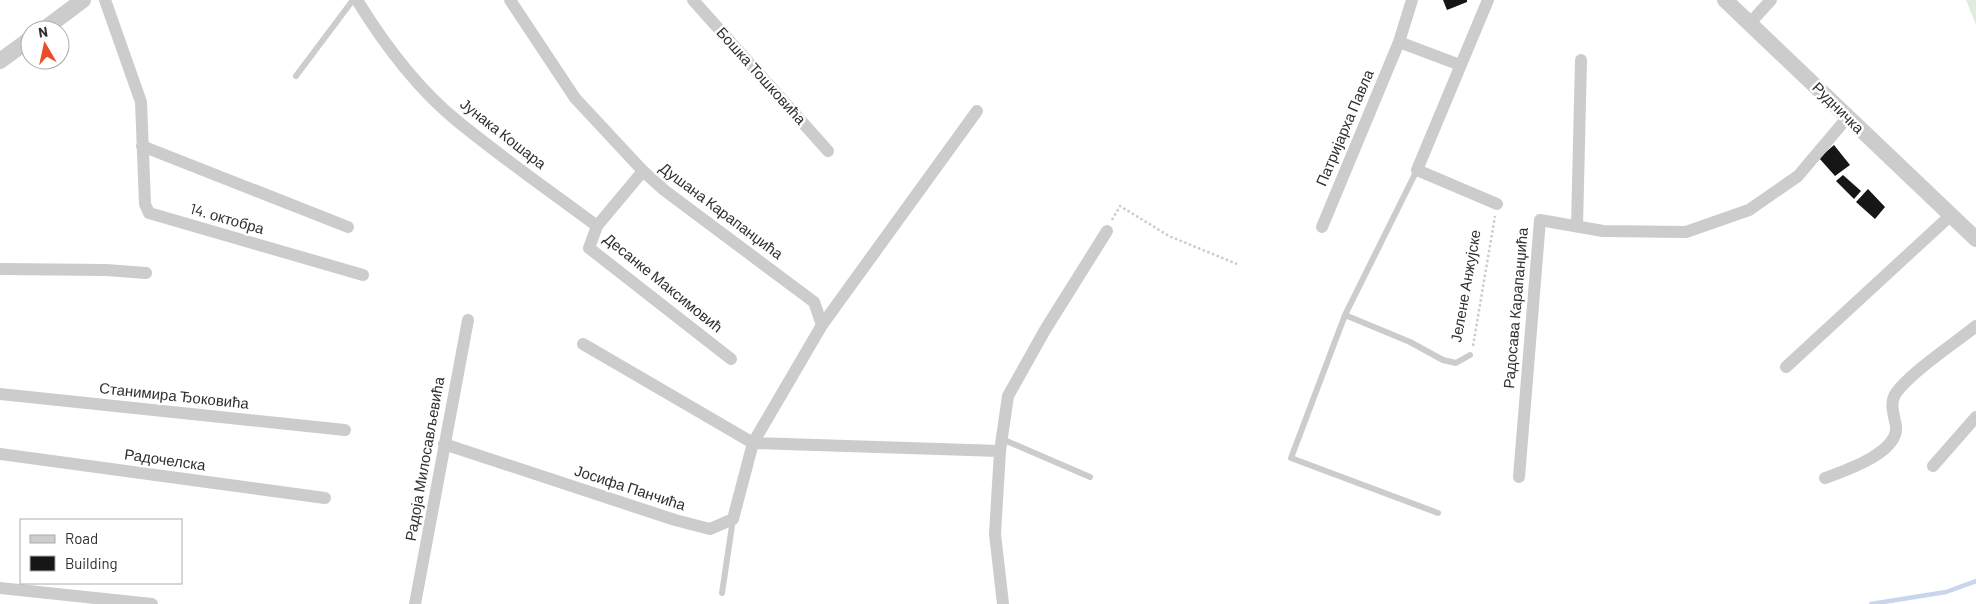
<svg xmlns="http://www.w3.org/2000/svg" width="1976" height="604" viewBox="0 0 1976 604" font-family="Barlow,sans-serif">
<rect width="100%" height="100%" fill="#fff"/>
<!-- green -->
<path fill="#e1eddc" d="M1966,0H1976V25Z"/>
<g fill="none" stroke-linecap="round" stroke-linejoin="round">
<!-- stream -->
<path stroke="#c8d5ed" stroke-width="4.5" d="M1871,604L1946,592L1976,581"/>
</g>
<!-- building -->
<path fill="#161616" d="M1443,0H1467V2L1447,10Z
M1834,145L1850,165L1835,176L1819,158Z
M1843,175L1861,191L1854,199L1836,181Z
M1868,189L1885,207L1875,219L1856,202Z"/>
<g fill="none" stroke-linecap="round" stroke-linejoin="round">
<!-- path -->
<path stroke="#ccc" stroke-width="2.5" stroke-dasharray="2.5 2.5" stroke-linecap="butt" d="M1112,220L1120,206L1169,236L1237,264
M1473,346L1495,216"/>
<!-- service -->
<path stroke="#ccc" stroke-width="6" d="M296,76L353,0
M1417,170L1345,315L1410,342L1443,360L1456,363L1470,355
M1345,315L1291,458L1438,513
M1002,439L1090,477
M722,593L733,519"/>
<!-- minor -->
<path stroke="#ccc" stroke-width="12" d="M105,0L141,102L145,204L149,213L363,275
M357,0C384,44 416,87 456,120C501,157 550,191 597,226L643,171
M510,0L575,98L643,171L664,190L814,302L822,325L753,443L1000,451L995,534L1003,604
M693,0L828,151
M1488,0L1417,170L1497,204
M1750,23L1771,0
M1399,42L1460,65
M142,146L348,227
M597,226L589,248L731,359
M1577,226L1581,60
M1322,227L1399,42L1412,0
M0,269L106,270L146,273
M822,325L977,111
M1786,367L1951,215
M0,394L345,430
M444,444L675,520L710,529L733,519L753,443L583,344
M1000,451L1008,396L1045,330L1107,231
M0,454L325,498
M1933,466L1976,417
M1519,477L1540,220L1603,231L1686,232L1749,210L1798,176L1847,118
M1825,478C1844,471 1899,453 1896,426C1894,415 1889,403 1896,393C1911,372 1955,343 1976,326
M0,588L152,604
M415,604L468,320"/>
<!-- tertiary -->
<path stroke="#ccc" stroke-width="16" d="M1725,0L1976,239
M43,30L83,0
M0,61L30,39"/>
</g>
<g text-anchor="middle" stroke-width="5" stroke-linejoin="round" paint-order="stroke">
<!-- street labels -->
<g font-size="15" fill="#2f2f2f" stroke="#fff">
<text transform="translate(761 76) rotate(48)" y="5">Бошка Тошковића</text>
<text transform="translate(1838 108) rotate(45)" y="5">Рудничка</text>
<text transform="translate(1345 128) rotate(-67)" y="5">Патријарха Павла</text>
<text transform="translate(503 134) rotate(38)" y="5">Јунака Кошара</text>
<text transform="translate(721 211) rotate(37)" y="5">Душана Карапанџића</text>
<text transform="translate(227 219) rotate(16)" y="5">14. октобра</text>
<text transform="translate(663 283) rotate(39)" y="5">Десанке Максимовић</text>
<text transform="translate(1466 286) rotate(-80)" y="5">Јелене Анжујске</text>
<text transform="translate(1516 308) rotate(-85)" y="5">Радосава Карапанџића</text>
<text transform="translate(174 396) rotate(6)" y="5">Станимира Ђоковића</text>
<text transform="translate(425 459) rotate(-80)" y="5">Радоја Милосављевића</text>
<text transform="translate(165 460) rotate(8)" y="5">Радочелска</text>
<text transform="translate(630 488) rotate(18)" y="5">Јосифа Панчића</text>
</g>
</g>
<!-- legend -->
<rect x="20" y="519" width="162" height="65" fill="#ffffff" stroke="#acacac"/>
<rect x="30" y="535" width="25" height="8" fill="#cccccc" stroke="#acacac"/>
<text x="65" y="544" font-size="15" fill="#2f2f2f">Road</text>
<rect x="30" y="556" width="25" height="15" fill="#161616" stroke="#acacac"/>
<text x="65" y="569" font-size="15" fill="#2f2f2f">Building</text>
<!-- north arrow -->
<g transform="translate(45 45) rotate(351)"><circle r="24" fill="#ffffff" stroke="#acacac"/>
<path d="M0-4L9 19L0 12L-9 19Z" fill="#eb4d2b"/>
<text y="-8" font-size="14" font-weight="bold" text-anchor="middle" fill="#2f2f2f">N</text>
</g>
</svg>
